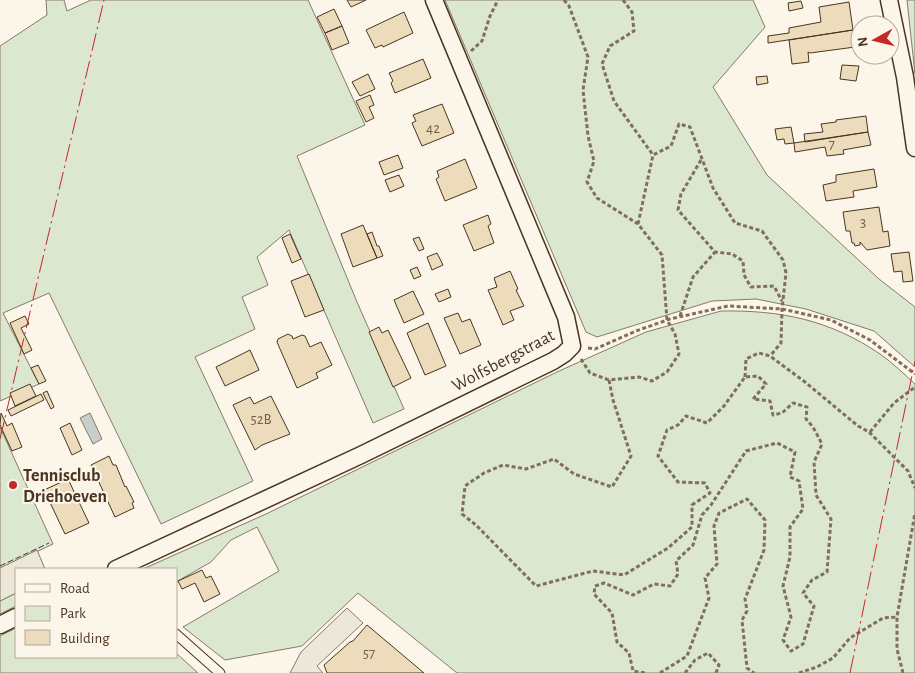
<svg xmlns="http://www.w3.org/2000/svg" width="915" height="673" viewBox="0 0 915 673" font-family="'Alegreya Sans',sans-serif">
<rect width="100%" height="100%" fill="#fbf6e9"/>
<!-- green -->
<path fill="#dce7d0" stroke="#887966" d="M46,0H64L67,11L91,0H308L365,125L297,156L357,302L404,409L373,423L289,230L257,257L268,285L242,297L255,329L195,357L253,481L161,524L49,293L3,313L39,384L0,401V46L47,15Z
M445,0H753L765,27L713,87L767,175L879,279L915,307V367L874,331L806,309L756,299L712,301L597,337L586,332Z
M907,0H915V74Z
M721,311C781,310 830,320 880,354C893,363 904,374 915,384V673H457L358,593L302,646L225,660L183,627L279,571L257,527L231,540L211,562L176,582V569H143L266,514L557,372L646,332Z
M0,427L53,544L0,569Z
M16,593V606L0,614V601Z
M16,628V657H176V653L198,673H0V636Z"/>
<!-- parking -->
<path fill="#ede7d9" stroke="#887966" d="M37,550L45,569H16V593L0,601V568Z
M347,608L363,623L317,666L323,673H290L301,652Z"/>
<!-- water -->
<path fill="#c9cecd" stroke="#887966" d="M90,413L102,439L93,444L80,418Z"/>
<!-- building -->
<path fill="#ecdcbc" stroke="#4a3520" d="M347,0H366L351,7Z
M801,1L803,8L789,11L788,3Z
M849,2L853,30L768,43V36L789,33V28L821,22L819,7Z
M334,9L342,26L325,33L317,17Z
M404,12L413,33L383,47L382,45L375,48L366,30Z
M342,26L349,43L332,50L325,33Z
M853,30L855,47L810,53L808,52L809,62L792,64L789,40Z
M423,59L431,78L395,93L391,83L393,81L389,73Z
M842,65L859,66L856,81L840,79Z
M368,74L375,89L360,96L352,82Z
M767,76L768,83L757,85L756,77Z
M370,95L374,105L369,107L374,118L366,122L356,101Z
M442,104L454,133L422,146L412,123L416,121L413,115Z
M866,116L868,132L805,142L804,134L823,132L821,124L836,122V120Z
M791,127L794,143L785,144L784,139L777,140L775,129Z
M868,132L871,145L843,150L844,154L827,156L825,147L795,152L794,143Z
M398,155L403,168L384,175L379,162Z
M465,159L477,188L445,201L436,179L439,177L437,171Z
M874,169L877,187L853,191L854,197L826,201L823,185L836,182V175Z
M399,175L404,186L390,192L385,180Z
M879,207L883,232L888,231L890,246L867,250L860,242V245L855,246L854,243H852L850,231H846L843,212Z
M488,215L491,224L488,226L494,243L474,251L463,225Z
M363,225L377,258L353,267L341,234Z
M372,232L377,246H379L383,256L377,258L367,234Z
M290,234L301,259L292,263L282,238Z
M419,237L424,249L419,251L413,239Z
M909,252L913,281L903,282L902,271L894,272L891,254Z
M437,253L443,265L432,270L427,257Z
M417,267L421,276L414,279L410,270Z
M510,271L518,289L516,290L524,306L510,311L514,320L503,325L488,290L497,287L494,278Z
M309,274L324,310L305,317L291,281Z
M448,289L451,297L439,302L435,294Z
M413,291L424,314L404,323L394,300Z
M458,313L462,322L470,319L481,345L460,354L444,318Z
M25,316L29,324L21,328L32,350L24,354L10,323Z
M428,323L446,366L425,375L407,333Z
M379,327L382,333L388,330L411,378L393,387L369,332Z
M288,334L292,336L293,339L302,335L305,336L310,347L321,342L332,365L316,373L318,378L297,388L277,342L278,339Z
M250,350L259,370L225,386L216,367Z
M38,365L46,381L39,384L31,368Z
M30,384L36,396L15,406L10,393Z
M47,391L54,407L51,409L43,393Z
M41,394L44,400L11,416L8,410Z
M271,396L290,434L262,445L255,450L233,405L250,397L254,404Z
M1,413L7,426L12,423L22,447L12,451L0,425Z
M70,423L82,450L72,455L60,428Z
M109,456L113,465H116L125,487L126,486L134,502L132,503L134,508L115,517L91,465Z
M68,479L89,523L65,534L44,490Z
M202,570L206,578L211,576L220,594L204,602L195,583L182,589L178,581Z
M367,625L424,673H327L324,665L350,642L353,641Z"/>
<g fill="none" stroke-linecap="round" stroke-linejoin="round">
<defs>
<path id="service" d="M176,634L220,673"/>
<path id="minor" d="M889,0L905,77L915,148
M116,569L361,455L553,361L564,354L572,346L566,317L434,0
M0,625L16,617"/>
</defs>
<!-- service casing -->
<use href="#service" stroke="#4a3520" stroke-width="11"/>
<!-- minor casing -->
<use href="#minor" stroke="#4a3520" stroke-width="19"/>
<!-- path -->
<path stroke="#7f6f5c" stroke-width="3" stroke-dasharray="4 2.5" stroke-linecap="butt" d="M564,0L569,6L588,57L583,90L588,136L594,161L587,182L597,198L638,224L662,255L667,320L675,334L679,354L667,372L652,381L639,377L609,380L613,400L631,456L612,487L574,474L554,459L526,469L503,465L484,473L465,486L462,514L476,525L536,586L593,571L624,575L668,548L692,527V505L710,493L705,483L678,482L658,456L667,430L678,425L686,416L707,423L724,406L745,377L758,376L766,384L753,399L770,401L773,415L782,413L793,403L807,407L806,419L813,427L822,444L814,462L816,495L831,519L827,572L812,580L803,593L814,606L803,644L791,651L783,640L791,617L783,586L790,557V527L803,509L799,481L790,477L795,452L777,443L746,451L711,505L702,515L693,545L676,561L678,574L670,586L654,584L633,595L604,583L595,586L594,594L612,613L617,642L629,653L633,671L645,673
M623,0L632,12L634,31L610,46L602,64L614,101L653,155L671,146L679,124L690,127L713,188L735,223L762,231L783,260L786,273L782,309L781,343L770,356
M471,51L482,41L490,16L498,0
M701,160L681,194L678,210L715,252L732,254L743,261L744,275L751,287L774,286L782,301
M638,224L653,155
M680,316L693,277L715,252
M588,348L595,349L636,331L670,319L728,306L782,309L831,320L870,340L915,374
M581,359L590,373L609,380
M745,377L746,359L759,353L770,356L805,382L858,426L869,432L908,471L915,488
M870,432L894,403L915,387
M660,673L687,656L709,598L705,578L717,564L714,526L719,513L747,499L765,520L764,550L745,599L747,611L742,620L747,668L754,673
M685,673L695,660L708,653L719,665L716,673
M799,673L817,667L833,658L850,638L883,618L897,617
M903,673L897,649V617L915,513"/>
<!-- service -->
<use href="#service" stroke="#fbf6e9" stroke-width="9"/>
<!-- minor -->
<use href="#minor" stroke="#fbf6e9" stroke-width="16"/>
<!-- fence -->
<path stroke="#4a3520" stroke-width="1" stroke-dasharray="6 2.5" stroke-linecap="butt" d="M0,566L49,543"/>
<!-- power -->
<path stroke="#c62828" stroke-width="1" stroke-dasharray="18 4 2.5 4" stroke-linecap="butt" d="M0,439L104,0
M850,673L915,361"/>
</g>
<!-- markers -->
<circle fill="#c62828" stroke="#fbf6e9" stroke-width="2" cx="13" cy="485" r="5"/>
<g text-anchor="middle" stroke-width="4" stroke-linejoin="round" paint-order="stroke">
<!-- number labels -->
<g font-size="15" fill="#725f47">
<text x="433" y="133">42</text>
<text x="832" y="149">7</text>
<text x="863" y="227">3</text>
<text x="261" y="424">52B</text>
<text x="369" y="658">57</text>
</g>
<!-- street labels -->
<g font-size="18" fill="#4a3520" stroke="#fbf6e9">
<text transform="translate(503 360) rotate(-28)" y="6">Wolfsbergstraat</text>
</g>
<!-- poi labels -->
<g font-size="18" font-weight="bold" fill="#4a3520" stroke="#fbf6e9" text-anchor="start">
<text x="23" y="481">Tennisclub<tspan x="23" dy="21">Driehoeven</tspan></text>
</g>
</g>
<!-- legend -->
<rect x="15" y="568" width="162" height="90" fill="#fbf6e9" stroke="#b4a999"/>
<rect x="25" y="584" width="25" height="8" fill="#fbf6e9" stroke="#b4a999"/>
<text x="60" y="593" font-size="15" fill="#4a3520">Road</text>
<rect x="25" y="606" width="25" height="15" fill="#dce7d0" stroke="#b4a999"/>
<text x="60" y="618" font-size="15" fill="#4a3520">Park</text>
<rect x="25" y="630" width="25" height="15" fill="#ecdcbc" stroke="#b4a999"/>
<text x="60" y="643" font-size="15" fill="#4a3520">Building</text>
<!-- north arrow -->
<g transform="translate(875 40) rotate(262)"><circle r="24" fill="#fbf6e9" stroke="#b4a999"/>
<path d="M0-4L9 19L0 12L-9 19Z" fill="#c62828"/>
<text y="-8" font-size="14" font-weight="bold" text-anchor="middle" fill="#4a3520">N</text>
</g>
</svg>
